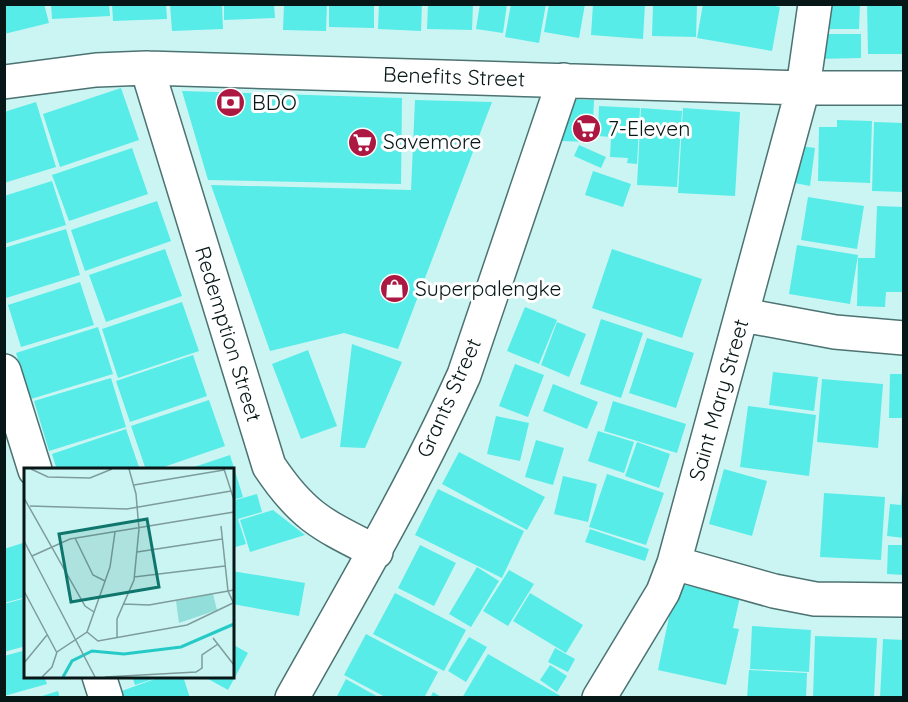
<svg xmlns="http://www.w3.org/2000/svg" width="908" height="702" viewBox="0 0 908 702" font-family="Quicksand,sans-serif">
<rect width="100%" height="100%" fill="#cbf5f3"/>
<!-- building -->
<path fill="#57ece8" d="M4,4H44L49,23L4,34Z
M51,4H109L110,16L52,19Z
M112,4H166L167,19L113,21Z
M170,4H222L223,29L172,31Z
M224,4H274L275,18L224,20Z
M284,4H327L326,31L283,30Z
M329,4H374V28L329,27Z
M379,4H422L421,31L378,29Z
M428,4H473L472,30L427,29Z
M480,4H507L503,33L476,29Z
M511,4H546L539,43L505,37Z
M549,4H585L579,38L544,32Z
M593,4H645L643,39L591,35Z
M703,4H766L780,7L772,51L697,38Z
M826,4H860L859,29H826Z
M867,4H904V54H868Z
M653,5H697L696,37L652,36Z
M817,34H861V58L817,59Z
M121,88L139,140L60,167L43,114Z
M182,91L402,98L401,184L208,180Z
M562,99L594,100L592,142L560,141Z
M415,100L492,102L398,349L344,333L270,351L211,185L411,190Z
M36,102L56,167L4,183V112Z
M599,106L640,108L637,164L627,163L628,158L610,157L611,137L598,136Z
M641,108L682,111L677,187L637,185Z
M683,108L740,112L735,196L678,193Z
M837,120L872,121L870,183L818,181L819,127H837Z
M874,122L904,123V192L872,191Z
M579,145L606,157L601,168L574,156Z
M800,146L815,148L810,186L795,183Z
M132,148L148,194L69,221L52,175Z
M593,171L631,184L623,207L585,195Z
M52,181L66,225L4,244V196Z
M808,197L864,206L857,249L801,240Z
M157,201L171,241L85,271L71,230Z
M877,206L904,207V292H886L885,307L857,306L858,258H875Z
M66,229L80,275L6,298L4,248Z
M797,245L858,255L850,304L789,294Z
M165,249L182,296L106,322L89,275Z
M612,249L702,279L682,338L592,308Z
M80,282L94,325L21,347L8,305Z
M182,302L199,351L118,378L102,329Z
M525,307L557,320L539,364L507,351Z
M601,319L643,333L621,398L580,384Z
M557,322L586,334L569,377L541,365Z
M98,327L113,374L31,399L16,353Z
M647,338L694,353L676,408L629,393Z
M352,344L402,362L365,448L340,447Z
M308,350L337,426L301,439L272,364Z
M193,355L207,396L130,422L116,381Z
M515,364L544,375L528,417L499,406Z
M773,372L818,377L814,411L769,405Z
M890,374H904V418H889Z
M111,378L126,427L49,451L34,401Z
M822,379L883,384L878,448L817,442Z
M553,384L598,402L587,429L543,411Z
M209,400L225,446L155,470H146L131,426Z
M613,401L686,424L677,453L604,431Z
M748,406L816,415L809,476L740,467Z
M496,416L529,423L520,461L487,454Z
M126,429L140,470H57L52,454Z
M598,431L634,442L624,473L588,461Z
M536,440L564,448L553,485L525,477Z
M637,442L670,454L659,488L625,476Z
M459,452L545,497L527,530L442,484Z
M230,455L243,497L232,500V470H185Z
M724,469L767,481L752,536L709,524Z
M607,474L664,493L646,545L589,527Z
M563,476L597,484L588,522L554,514Z
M438,489L524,531L502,578L415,535Z
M902,490L904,538L887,536L890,504L901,505Z
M824,493L885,497L881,560L820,557Z
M257,494L262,512L238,519L246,544L232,548V501Z
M273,510L305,535L250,552L240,520Z
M590,529L649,549L645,561L585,542Z
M26,542V597L4,603V549Z
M420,545L456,563L434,606L398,588Z
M888,545H904V575L887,574Z
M477,567L499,581L471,627L449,614Z
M509,570L534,584L508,626L483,611Z
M232,571L305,583L299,616L232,604Z
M676,583L740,597L733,628L739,629L726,685L658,670Z
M395,593L466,630L444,671L373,634Z
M530,593L583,625L566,653L513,621Z
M26,598V646L4,652V604Z
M752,626L811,630L809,672L750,669Z
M366,634L438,672L424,698H387L344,675Z
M815,636L877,638L874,698H813Z
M469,637L487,647L466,682L448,671Z
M883,639L904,640V698H880Z
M232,644L248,653L228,690L203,676H232Z
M555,648L575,659L568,672L548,662Z
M26,650V676H44L47,684L4,696V656Z
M488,654L564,698H462Z
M550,665L567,676L557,692L540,680Z
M749,670L807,673L806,698H747Z
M132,676H159V677L135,685Z
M163,676H183L190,698H121L119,692Z
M346,679L380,698H336Z
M58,691L60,698H40L39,697Z
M433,692L443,698H430Z"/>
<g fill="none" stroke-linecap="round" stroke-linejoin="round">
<defs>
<path id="minor" d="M147,68L269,466C303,517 323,525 376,552
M4,82L96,70L147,68L803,88H904
M743,315L835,332L904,338
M4,371L35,470
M674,563L774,591L815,599L904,600
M99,676L106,698
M292,698C352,591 414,486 464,375L564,80
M599,698L663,592L674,563L803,88L815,4"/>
</defs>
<!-- minor casing -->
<use href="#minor" stroke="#4c7271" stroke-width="36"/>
<!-- minor -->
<use href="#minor" stroke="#fff" stroke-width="33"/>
</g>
<!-- icons -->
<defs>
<symbol id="bank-disc" viewBox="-11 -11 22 22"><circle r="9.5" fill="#ac1841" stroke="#fff"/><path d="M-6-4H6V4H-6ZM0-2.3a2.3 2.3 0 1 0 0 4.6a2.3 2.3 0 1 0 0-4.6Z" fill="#fff"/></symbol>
<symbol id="supermarket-disc" viewBox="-11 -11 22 22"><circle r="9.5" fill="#ac1841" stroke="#fff"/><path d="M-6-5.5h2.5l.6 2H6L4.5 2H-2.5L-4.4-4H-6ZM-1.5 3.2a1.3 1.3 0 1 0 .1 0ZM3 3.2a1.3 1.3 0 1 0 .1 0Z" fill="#fff"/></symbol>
<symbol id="shop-disc" viewBox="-11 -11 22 22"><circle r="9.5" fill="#ac1841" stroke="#fff"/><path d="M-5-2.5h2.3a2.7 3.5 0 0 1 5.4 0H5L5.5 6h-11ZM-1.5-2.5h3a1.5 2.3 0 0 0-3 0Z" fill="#fff"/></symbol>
</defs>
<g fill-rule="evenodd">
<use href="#bank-disc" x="214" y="86" width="33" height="33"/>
<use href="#supermarket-disc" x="570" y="112" width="33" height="33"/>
<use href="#supermarket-disc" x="346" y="126" width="33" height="33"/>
<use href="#shop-disc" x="378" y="272" width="33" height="33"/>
</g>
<g text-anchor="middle" stroke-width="6" stroke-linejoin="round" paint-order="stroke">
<!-- street labels -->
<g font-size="21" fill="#071616" stroke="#fff">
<text transform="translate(454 77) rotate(2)" y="7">Benefits Street</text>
<text transform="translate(228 334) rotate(73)" y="7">Redemption Street</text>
<text transform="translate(449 398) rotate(-66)" y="7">Grants Street</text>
<text transform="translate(719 400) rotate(-74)" y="7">Saint Mary Street</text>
</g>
<!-- poi labels -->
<g font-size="21" fill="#071616" stroke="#fff" text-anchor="start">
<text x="252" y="110">BDO</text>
<text x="608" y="136">7-Eleven</text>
<text x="383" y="149">Savemore</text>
<text x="415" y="296">Superpalengke</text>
</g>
</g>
<!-- overview -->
<g transform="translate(24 468)">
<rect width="210" height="210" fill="#cbf5f3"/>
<path d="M189,126L193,142L155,155L152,133Z" fill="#91dedb"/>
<path fill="none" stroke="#25cac7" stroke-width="3" d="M39,209L48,193L68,183L100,186L157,179L210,156"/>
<path fill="none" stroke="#7d9c9b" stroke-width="1.5" d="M7,1L24,9L66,10L88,1M200,1L210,32M110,17L200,2M0,30L61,138L70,144M6,38L103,41L207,23M197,58L204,123L210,136M51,70L69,107L81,113M0,73L71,209M113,84L198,71M8,88L46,71L210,44M110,109L201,98M0,123L33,185M100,136L125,137L210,122M63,164L74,173L163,157L209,135M93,170V151L110,112L115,61L112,26L105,1M189,170L210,197M0,195L23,167M18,209L28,199L33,184L63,164L86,99L91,64M81,209L172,204L178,200V187L194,176"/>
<path fill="#0f766e" fill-opacity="0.15" stroke="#0f766e" stroke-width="3" d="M123,51L135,119L47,134L35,66Z"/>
<rect width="210" height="210" fill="none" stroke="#071616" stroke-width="3"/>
</g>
<!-- border -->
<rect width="908" height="702" fill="none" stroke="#071616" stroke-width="12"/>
</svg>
